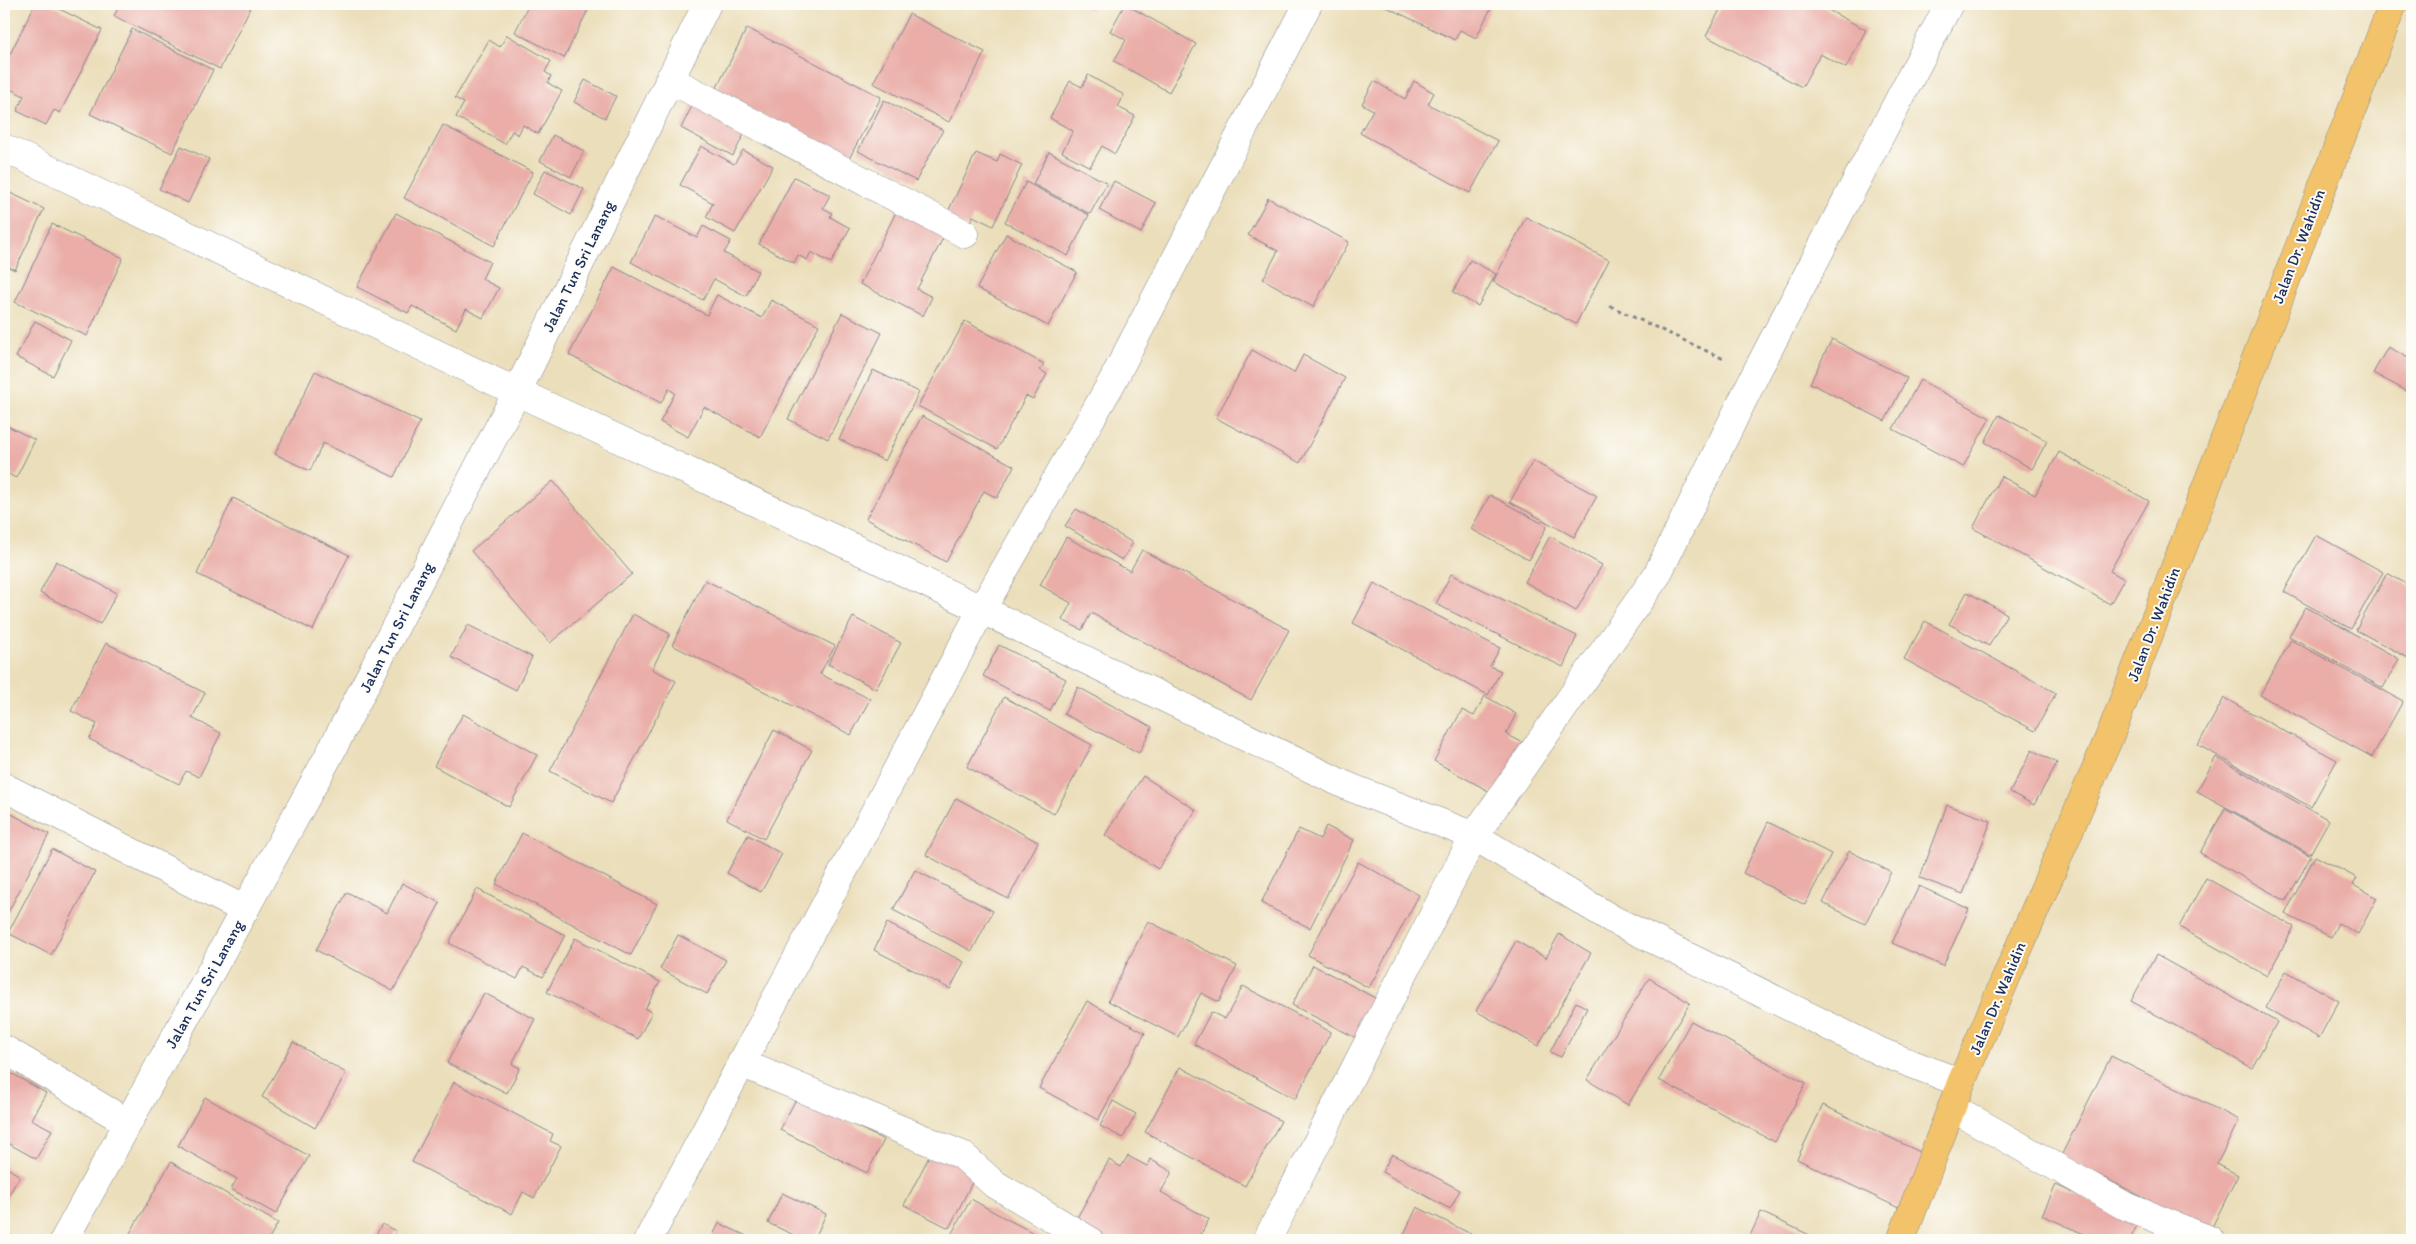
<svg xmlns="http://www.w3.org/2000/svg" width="2416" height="1244" viewBox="0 0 2416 1244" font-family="Itim,sans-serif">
<rect width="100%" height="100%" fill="#fdfcf7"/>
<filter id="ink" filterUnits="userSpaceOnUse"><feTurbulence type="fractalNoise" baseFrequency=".02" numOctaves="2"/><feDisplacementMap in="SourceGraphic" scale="10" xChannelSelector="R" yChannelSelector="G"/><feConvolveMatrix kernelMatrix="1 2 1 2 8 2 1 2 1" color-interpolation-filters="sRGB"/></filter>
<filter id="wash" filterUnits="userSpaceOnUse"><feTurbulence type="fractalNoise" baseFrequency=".0096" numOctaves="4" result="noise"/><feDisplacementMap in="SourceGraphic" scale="20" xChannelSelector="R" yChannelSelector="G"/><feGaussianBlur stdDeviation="1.12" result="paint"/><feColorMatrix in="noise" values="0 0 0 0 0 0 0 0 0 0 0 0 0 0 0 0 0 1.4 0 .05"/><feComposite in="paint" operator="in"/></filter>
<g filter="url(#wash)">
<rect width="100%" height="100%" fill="#ebdeba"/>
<g id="blocks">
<!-- building -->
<path fill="#eaada8" d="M35,4H49L102,30L60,113L54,110L46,125L17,111L24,96L4,86V66Z
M120,4H252L220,69L114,16Z
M529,4H591L564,58L515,32Z
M1079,4H1094L1091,10Z
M1125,4L1196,44L1169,92L1114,61L1126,40L1110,31Z
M1380,4H1493L1476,38L1460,30L1455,40Z
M1723,4H1817L1866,30L1846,68L1820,54L1802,87L1706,36Z
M909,14L985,52L949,122L873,83Z
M747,28L881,97L849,159L715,91Z
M132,29L213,70L172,153L90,114Z
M507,35L551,61L545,72L551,76L548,83L562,91L538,134L523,125L518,135L512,131L505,144L456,117L464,103L455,98L489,40L500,47Z
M1088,75L1124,95L1118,107L1135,116L1115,154L1102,146L1090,167L1062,152L1073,131L1050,118L1070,81L1082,87Z
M585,80L616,96L605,118L574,102Z
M1374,81L1405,99L1414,81L1434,93L1428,104L1498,141L1470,193L1360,133L1373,110L1362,104Z
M696,98L748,126L733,156L681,128Z
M884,100L943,130L916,181L858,151Z
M443,125L533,172L494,246L404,198Z
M553,135L584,151L571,177L540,161Z
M181,146L209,159L188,203L159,189Z
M701,146L734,164L743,150L773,166L735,233L706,217L713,203L680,185Z
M1049,152L1107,183L1090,214L1033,184Z
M976,153L997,162L1000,154L1022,165L993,226L973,216L968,227L946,216Z
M545,170L584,189L571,215L533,194Z
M794,177L830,195L823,208L832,213L830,217L850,228L831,263L811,252L807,260L798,255L794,263L759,244Z
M1114,181L1156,203L1141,233L1099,210Z
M1026,182L1089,215L1068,256L1005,222Z
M4,190L44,209L15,270L4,265Z
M1268,198L1349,242L1313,307L1263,279L1278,251L1248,235Z
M897,210L945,234L917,289L932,297L923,316L860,284Z
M396,213L490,262L482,279L499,288L483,318L466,309L456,329L412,306L408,313L357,287Z
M655,216L697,238L703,226L731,241L724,253L758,271L746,296L714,279L703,300L631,262Z
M1526,217L1609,260L1576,324L1493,282Z
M52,224L123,258L87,336L15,302Z
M1006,234L1077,272L1048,326L977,288Z
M1470,260L1496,274L1478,306L1453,292Z
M614,267L707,315L717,295L762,318L771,300L819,325L760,437L704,407L688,437L660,422L675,393L669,389L661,403L569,355Z
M842,313L882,333L828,439L788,419Z
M35,321L71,340L53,376L16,357Z
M965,321L1044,364L1040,370L1047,374L1033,399L1026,396L997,449L918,406Z
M1832,339L1907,378L1885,421L1810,383Z
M2388,347L2412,360V394L2373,373Z
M1252,350L1294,373L1303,355L1345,378L1300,463L1216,418Z
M873,370L919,392L885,461L839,439Z
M315,371L420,422L394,477L323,443L310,471L275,454Z
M1920,380L1990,418L1963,467L1893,429Z
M1999,415L2047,441L2032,469L1985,442Z
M922,416L1014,466L997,498L984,491L946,562L866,519Z
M4,424L35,440L16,478L4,472Z
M2059,452L2149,501L2110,571L2124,579L2110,604L1973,528L2001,476L2035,495Z
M1533,461L1597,496L1574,537L1510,502Z
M553,481L632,574L550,643L471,551Z
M1490,495L1547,526L1529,560L1471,529Z
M233,498L349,555L313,630L197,574Z
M1076,509L1133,543L1122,560L1065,526Z
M2316,535L2383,572L2351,629L2284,592Z
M1550,536L1602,565L1576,611L1525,582Z
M1066,537L1130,571L1142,550L1289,630L1251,700L1091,613L1082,630L1062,620L1071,603L1040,585Z
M56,561L117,593L100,624L40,593Z
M2387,573L2412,587V660L2356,630Z
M1451,574L1577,636L1563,667L1436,604Z
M705,580L835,646L820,674L870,699L851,735L672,645Z
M1374,583L1500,648L1490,666L1501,671L1488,695L1353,623Z
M1967,592L2007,614L1989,646L1949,624Z
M2306,607L2399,659L2383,688L2289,636Z
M633,614L670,634L652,669L676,681L611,803L550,771Z
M853,617L901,643L876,689L828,664Z
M1925,621L2056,693L2035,731L1904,659Z
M468,625L532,657L516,690L451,657Z
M2291,640L2403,701L2372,757L2260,695Z
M106,643L205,693L192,718L221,733L199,777L186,771L179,784L89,739L97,724L71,711Z
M999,645L1066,679L1050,711L983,676Z
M1078,687L1152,727L1139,753L1064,714Z
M1485,696L1516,714L1506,734L1531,747L1503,799L1434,761L1462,710L1474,716Z
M1004,697L1092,745L1054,814L967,767Z
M2224,698L2337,760L2311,807L2198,745Z
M463,714L537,755L509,807L434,766Z
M774,730L812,750L764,839L727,819Z
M2032,750L2057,763L2034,805L2010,792Z
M2216,757L2329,820L2310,854L2197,791Z
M1143,776L1196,810L1158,869L1105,835Z
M956,798L1038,842L1008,899L926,855Z
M1947,805L1991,821L1963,894L1920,878Z
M2225,808L2311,856L2286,901L2200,853Z
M4,810L49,834L4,920Z
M1768,822L1831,854L1805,905L1743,873Z
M1326,826L1354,840L1310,928L1261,903L1299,829L1320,839Z
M522,833L657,904L631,955L496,884Z
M748,835L782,854L761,892L727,873Z
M52,849L95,872L51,955L8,933Z
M1849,851L1891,872L1865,924L1823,903Z
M2315,856L2357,878L2353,885L2377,898L2358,934L2338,923L2331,937L2285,914Z
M1358,862L1419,895L1369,988L1308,955Z
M915,870L993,911L972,951L893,910Z
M2206,878L2294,927L2267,976L2179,927Z
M402,883L440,903L393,991L316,950L347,892L387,913Z
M1919,886L1969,909L1943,966L1892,943Z
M477,889L565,935L543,977L523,967L517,979L449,943Z
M1148,921L1237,966L1219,1002L1201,993L1178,1037L1108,1001Z
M887,923L964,962L950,989L874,950Z
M1559,934L1591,953L1538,1046L1476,1011L1516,941L1546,958Z
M678,935L726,960L707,994L660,969Z
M575,938L660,982L645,1009L652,1012L638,1039L547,992Z
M2156,955L2277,1022L2252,1068L2131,1001Z
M1313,965L1379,1000L1358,1039L1292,1005Z
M2286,971L2339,1001L2319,1038L2266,1008Z
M1649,978L1690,1003L1628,1105L1587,1080Z
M1243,986L1331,1032L1295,1099L1194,1044L1211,1012L1225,1019Z
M484,993L535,1019L512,1064L520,1068L507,1093L447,1063Z
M1087,1001L1145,1033L1098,1120L1039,1088Z
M1576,1002L1587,1008L1561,1057L1550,1052Z
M1691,1021L1806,1083L1775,1142L1659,1080Z
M293,1042L346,1073L315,1128L262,1097Z
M2111,1056L2239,1120L2217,1164L2238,1175L2210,1231L2061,1156Z
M1180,1067L1281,1121L1245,1186L1145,1132Z
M4,1069L46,1093L31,1119L52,1130L36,1159L4,1141Z
M454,1082L553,1134L550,1141L561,1146L534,1198L523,1192L512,1214L412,1162Z
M205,1097L309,1156L276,1214L231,1189L237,1179L178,1146Z
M797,1097L884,1140L867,1173L780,1130Z
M1113,1101L1136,1114L1123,1138L1100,1126Z
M1823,1105L1928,1156L1903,1210L1797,1159Z
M933,1149L977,1173L949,1228L904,1205Z
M1392,1154L1460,1190L1450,1209L1382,1172Z
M1128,1156L1147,1166L1150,1159L1172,1172L1161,1192L1209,1219L1198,1240H1099L1073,1225L1109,1160L1121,1167Z
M171,1162L278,1223L268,1240H126Z
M4,1166L20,1176L4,1203Z
M2056,1185L2138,1223L2130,1240H2097L2042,1215Z
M782,1193L826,1214L814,1240H805L768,1223Z
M971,1199L1001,1216L1047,1240H948Z
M1417,1207L1483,1240H1401Z
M1761,1212L1820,1240H1748Z
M719,1223L755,1240H711Z
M382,1224L396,1231L392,1240H373Z
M4,1232L20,1240H4Z"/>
</g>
</g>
<g filter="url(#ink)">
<use href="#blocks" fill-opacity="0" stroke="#83868c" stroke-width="1"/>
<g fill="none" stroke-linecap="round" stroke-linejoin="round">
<defs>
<path id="minor" d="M669,79L965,234
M4,148L517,392L852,547L1347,786L1474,836L1612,919L1881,1052L1961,1083
M4,787L245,910
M4,1049L128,1123
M741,1063L962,1155L993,1183L1089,1240
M1953,1108L2123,1205L2210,1240
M64,1240L327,759L517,392L707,4
M648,1240L982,609L1112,382L1308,4
M1267,1240L1474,836L1657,575L1756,373L1949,4"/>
<path id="primary" d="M1901,1240L1961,1083L2111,733L2393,4"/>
</defs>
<!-- minor casing -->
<use href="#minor" stroke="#83868c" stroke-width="29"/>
<!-- primary casing -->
<use href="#primary" stroke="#83868c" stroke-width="29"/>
<!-- path -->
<path stroke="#83868c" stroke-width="3" stroke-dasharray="4 4" stroke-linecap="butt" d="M1610,306L1726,360"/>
<!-- minor -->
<use href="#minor" stroke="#fff" stroke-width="28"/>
<!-- primary -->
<use href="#primary" stroke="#f2c36a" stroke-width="28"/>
</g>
</g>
<g text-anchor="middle" stroke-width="4" stroke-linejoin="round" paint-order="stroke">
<!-- street labels -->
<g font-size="16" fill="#1b2f5e" stroke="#fdfcf7">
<text transform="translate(2298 246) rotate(-69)" y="6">Jalan Dr. Wahidin</text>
<text transform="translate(578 266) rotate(-64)" y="6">Jalan Tun Sri Lanang</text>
<text transform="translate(2153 624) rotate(-69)" y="6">Jalan Dr. Wahidin</text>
<text transform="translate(396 627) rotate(-63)" y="6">Jalan Tun Sri Lanang</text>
<text transform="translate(204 984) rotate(-61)" y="6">Jalan Tun Sri Lanang</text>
<text transform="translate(1997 998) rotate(-67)" y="6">Jalan Dr. Wahidin</text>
</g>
</g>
<!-- margin -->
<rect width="2416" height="1244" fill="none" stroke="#fdfcf7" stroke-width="20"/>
</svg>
